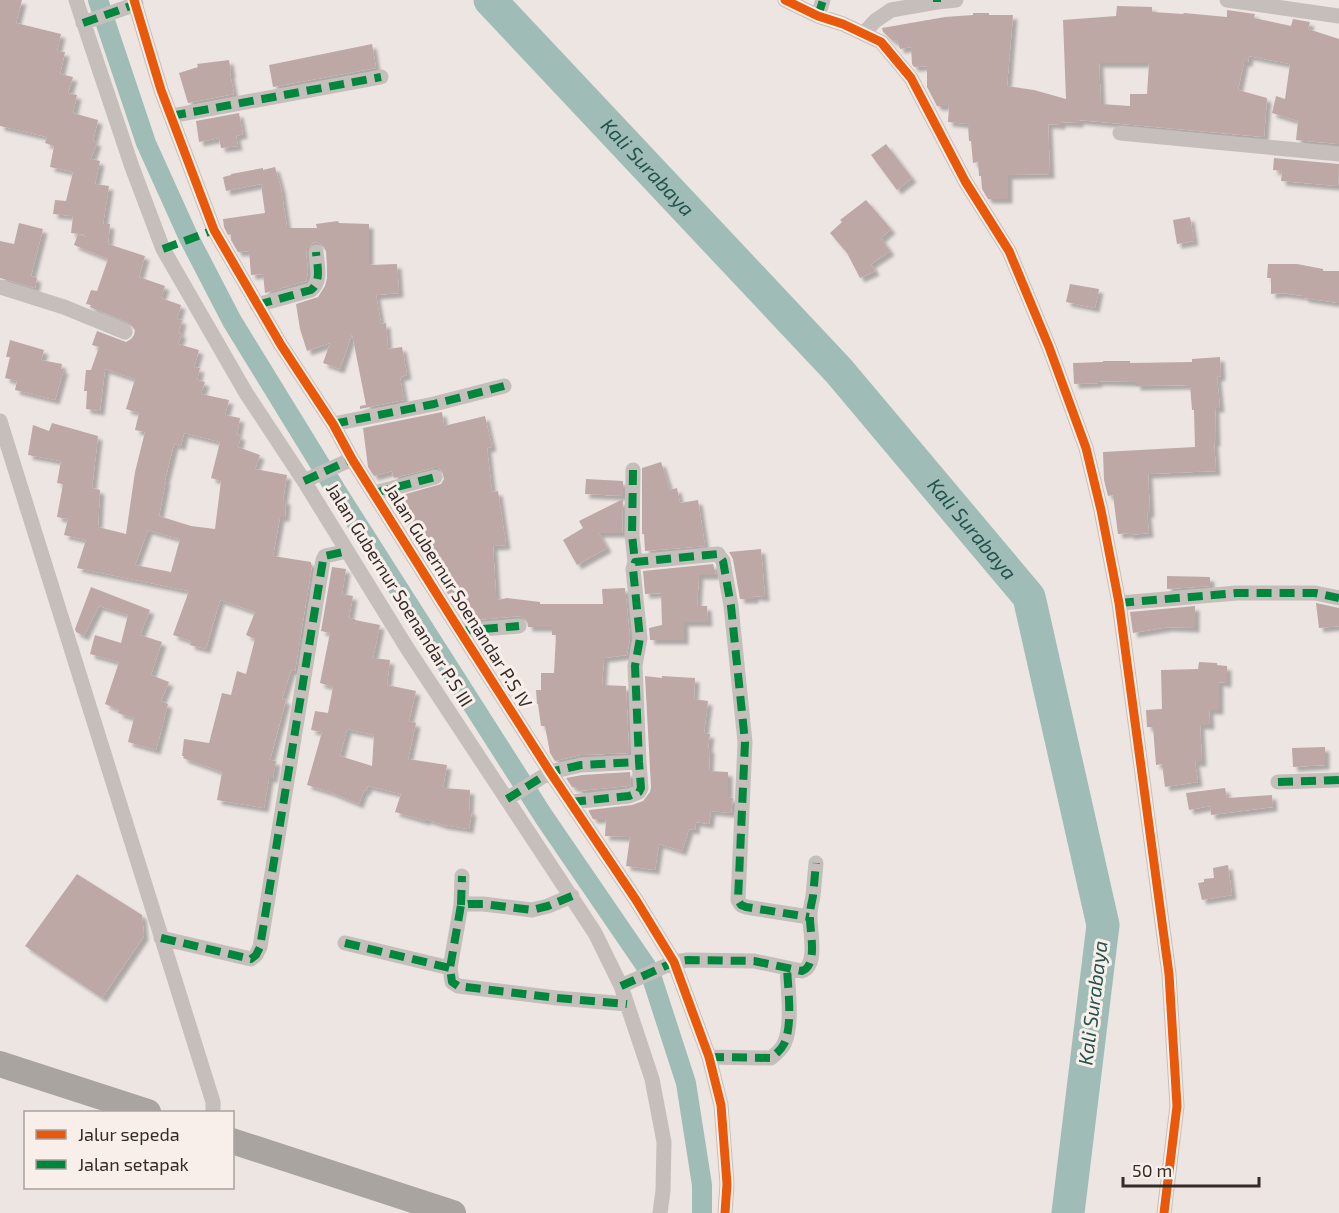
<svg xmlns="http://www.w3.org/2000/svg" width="1339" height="1213" viewBox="0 0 1339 1213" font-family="'Exo 2',sans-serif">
<defs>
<filter id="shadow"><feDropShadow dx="4.5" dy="4.5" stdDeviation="1.5" flood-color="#0004"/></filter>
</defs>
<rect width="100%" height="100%" fill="#ece5e2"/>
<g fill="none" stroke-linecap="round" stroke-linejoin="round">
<!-- canal -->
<path stroke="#a0bcb7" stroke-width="20" d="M98,0L146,143L188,236L232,321L337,492L544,817L650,972L686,1083L702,1185V1213"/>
<!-- river -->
<path stroke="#a0bcb7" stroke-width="33" id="s1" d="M490,0L839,371L1029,597L1103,925L1068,1213"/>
</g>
<!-- building -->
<path fill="#bea8a5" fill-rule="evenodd" filter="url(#shadow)" d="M0,0H22L16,23L61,34L57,51L65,52L60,74L73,77L68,93L77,95L73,113L98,120L93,141L97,142L91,159L100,161L95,184L109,186L103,224H110L108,244L145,256L139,277L165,286L161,298L181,305L177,319L182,320L179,333L182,334L178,344L199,350L194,367L200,368L197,380L205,382L201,394L229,400L225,415L240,418L237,435L241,436L238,447L260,455L255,469L287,475L283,500H286L285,517H280L273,556L311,562V564L312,565L295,671L291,670L282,699L286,700L270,760L276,761L273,778H269L264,808L217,800L222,772L183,758L184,756H182L184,739L209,743L222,693L231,695L237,671L246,674L255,639L246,635L255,612L220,600L206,649L190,645L191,641L173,635L189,591L77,568L86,540L64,535L68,519L57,517L63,484L57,483L61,461L28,455L33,425L49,431L52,423L98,436L92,488L100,490L98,527L126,534L135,472L145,432L135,430L139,413L126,409L135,379L105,369L100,411L86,409L87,391H84L86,370H91L99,347L92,345L97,331L126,342L131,339L134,335L135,330L132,326L129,323L90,307L91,305L86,304L91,290L97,291L108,259L74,245L78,234L87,237V235L71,233L73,216L53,214L55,200L66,201L73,172L50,167L54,146L45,143L47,137L0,126ZM184,433L220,442L211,478L221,481L215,529L191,526L159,516L166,480H165L174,444L181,446ZM148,530L180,539L171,572L135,565Z
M1117,6L1152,7V12L1183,14L1184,13L1227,17V10L1255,14L1254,18L1291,26L1293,19L1310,22L1308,29L1339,39V144L1296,140L1298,121L1272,113L1276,96L1285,99L1290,64L1249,56L1248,62H1244L1238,90L1267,98L1264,137L1079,120V123L1061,122V125L1048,124L1050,174L1008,175V199H988L982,189L981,176H979L978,162L973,163L971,141H969L968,124L948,122L949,106H937L927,87V66L914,67L912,64L911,47L900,49L897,40L893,41L883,32L882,28L945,17L973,15V13H989V15H1013L1007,86L1034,90L1066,99L1063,20L1116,16ZM1099,63H1149L1147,94H1130V106L1101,104Z
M372,44L376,68L273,87L269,65Z
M229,60L231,73L230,74L234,94L188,103L179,73L198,67L197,64Z
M239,113L243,134L236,136L238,146L221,148L219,138L199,142L196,121Z
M886,144L912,178L897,190L871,155Z
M1274,158L1339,164L1338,186L1281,181L1282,171L1273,170Z
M275,167L281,188L287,228H317L316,224L338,221L339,223L369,224V265L397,264L399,293L376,295L381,324L386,323L388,349L402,347L407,375L400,377L404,400L360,409V406L366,405L352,334L340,369L323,363L330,343L307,351L300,329L296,304L318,297L325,286L327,278V267L326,251L323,246L319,243L314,242L307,248L306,253L308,272L306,281L265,293L263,274L251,275L249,251L238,252L231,240V234L228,235L224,227L223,219L265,213L261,184L226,191L223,177L231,175V174L263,168V170Z
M866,200L891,229L881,238L890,251L871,264L875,271L860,278L847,253L830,233L842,222L840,220Z
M1190,217L1194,241L1177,244L1173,220Z
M19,223L43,229L31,276L37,278L35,288L0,278V241L14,244Z
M1268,264H1297L1323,269V271H1339V303L1304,298V296L1282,293L1271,294V278H1267Z
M1070,284L1099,289L1095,308L1066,302Z
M10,340L44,350L41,360L62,364L61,369H64L55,400L15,390L17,381L5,378L10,357H6Z
M1220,357L1221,376L1217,377L1220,408H1215L1216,442H1214L1216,471L1148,474L1150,513H1147L1149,533L1129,535V533L1118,534L1113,495L1108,496L1104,480L1103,452L1195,447L1194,410H1192L1190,385L1136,386V382L1098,381V383L1074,384L1073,363L1103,362V361H1130V363L1192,362V359Z
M442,412L444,426L485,416L492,447L487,448L492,492L498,491L506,545L493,546L496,595H498V600L507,598L540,602V604H603L602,589L625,588L630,638L627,655L604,658L602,685L626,686L629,753L580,755L555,761L550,753L545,726H541L538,704H537L536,690H541V673H554L556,635H552V627H528L527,620L519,616L465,621L458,610L456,593L448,594L446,591L441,558L435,559L434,547L420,548L414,539L412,522L405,524L399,496L441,484L444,479L442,471L438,468H433L394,478L392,471L374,476L368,467L363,428Z
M661,462L670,490L677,488L680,503L698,500L705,546L645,551L644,534H642V468Z
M586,479L623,481V496L585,494Z
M623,499L622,533H599L607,548L577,565L563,540L583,528L579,521Z
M761,549L765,597L754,596V599H740L733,559L729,552Z
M713,564L716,575H699L697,606H707L708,622H684V640H650L649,628L662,625L661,593L645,594L643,571Z
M332,567L346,569L342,594L353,596L349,618L355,619V620L380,625L373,658L390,660L387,685L416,691L409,721L416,723L408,759L447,765L443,788L470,790L469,811H472L469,829L444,825L426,819V821L395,812L401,794L368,786L366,791L364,790L359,804L330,792L307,785L322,732L311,730L315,711L328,713L333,687L320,683L330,633L321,631ZM347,729L374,735L372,766L340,756Z
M1167,576L1210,577V586L1167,589Z
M91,587L150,610L140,635L162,642L151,675L169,682L161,701L168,704L156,750L128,742L134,718L118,713L119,710L105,704L119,662L90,654L95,635L121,643L128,615L99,606L84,636L76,632L75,629Z
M1316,603L1339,608V626L1319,628Z
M1195,606V628L1168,627L1133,633L1130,612Z
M1199,662L1217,663V665L1227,666V683L1219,682V710H1209L1210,725H1200L1202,762H1195L1198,782L1165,787L1162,764L1156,765L1153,727H1147L1146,710L1162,709L1161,670L1198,669Z
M645,676L662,678V676L695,678L694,699L708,701L704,733L710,734L708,748H710L709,771L728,772V797L733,798L731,813L711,811L709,824L696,822L695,830L689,829L682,851L659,844L655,870L626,866L630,837L605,836L606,819H593L589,812V810L632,805L643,801L650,792L651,787Z
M1325,747V765L1293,767L1292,748Z
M630,772L631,785L627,786L578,791L577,787H572L566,778L582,775Z
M1225,788L1227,798L1272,795L1273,807L1211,815L1210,806L1189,810L1186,793Z
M1228,865L1232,895L1202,900L1198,883L1204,882V879L1214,878L1213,868Z
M77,874L142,915L144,936L102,998L25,946Z"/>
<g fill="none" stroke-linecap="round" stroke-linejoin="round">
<!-- minor -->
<path stroke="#c5bebb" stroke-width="15" d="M76,0L132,167L163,249L246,393L304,481L407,648L595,933L621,986L652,1079L664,1142L663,1191L660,1213
M134,0L161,90L214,230L281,345L333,424L352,459L460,631L550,772L636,900L674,962L709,1057L721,1105L727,1184L725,1213
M785,0L818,16L843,24L881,42L911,78L965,181L1009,251L1049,347L1086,448L1101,510L1119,603L1169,974L1177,1106L1164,1213
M1227,0L1339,16
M818,16L823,0
M83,23L136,4
M864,33L875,21L891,10L937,2L956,0
M171,116L381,77
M1120,133L1339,154
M0,287L64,307L125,332
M257,305L311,290C322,281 317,265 316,252
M0,421L213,1102V1112
M333,424L434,404L504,386
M633,470L632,535L635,562
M304,481L352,459
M374,493L435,477
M1119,603L1237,593H1315L1339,598
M460,631L519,626
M1278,782L1339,780
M507,799L550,772L581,765L639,762
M571,802L629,796L639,792L641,788L639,762L635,666L640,638L633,569L635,562L718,554L723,561L731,606L745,742L738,900L741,905L746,907L809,917
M572,896L548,906L532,910L483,904H468L461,905L450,968L452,982L458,986L557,998L627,1004
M461,905L462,876
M161,938L251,959L256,955L260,947L323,560L325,556L347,551
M345,943L450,968
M621,986L674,962L688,960L754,961L802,971C819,965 809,929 810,915C810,908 812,902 813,896C814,885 815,874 816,863
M709,1057L771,1058C776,1054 781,1050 784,1044C793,1026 788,989 787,968"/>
<!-- trunk -->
<path stroke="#aaa4a0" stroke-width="26" d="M0,1064L148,1112
M232,1141L453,1213"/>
<!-- quiet -->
<path stroke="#00873e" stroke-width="8" stroke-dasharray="15 8" stroke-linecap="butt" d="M937,2V0
M818,16L823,0
M83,23L136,4
M171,116L381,77
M163,249L214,230
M257,305L311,290C322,281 317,265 316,252
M333,424L434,404L504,386
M633,470L632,535L635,562
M304,481L352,459
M374,493L435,477
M1119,603L1237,593H1315L1339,598
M460,631L519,626
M1278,782L1339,780
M507,799L550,772L581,765L639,762
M571,802L629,796L639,792L641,788L639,762L635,666L640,638L633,569L635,562L718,554L723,561L731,606L745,742L738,900L741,905L746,907L809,917
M572,896L548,906L532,910L483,904H468L461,905L450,968L452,982L458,986L557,998L627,1004
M461,905L462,876
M161,938L251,959L256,955L260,947L323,560L325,556L347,551
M345,943L450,968
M621,986L674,962L688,960L754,961L802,971C819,965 809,929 810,915C810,908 812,902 813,896C814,885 815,874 816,863
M709,1057L771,1058C776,1054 781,1050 784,1044C793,1026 788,989 787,968"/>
<defs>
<path id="cycleway" d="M134,0L161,90L214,230L281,345L333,424L352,459L460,631L550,772L636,900L674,962L709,1057L721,1105L727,1184L725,1213
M785,0L818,16L843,24L881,42L911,78L965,181L1009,251L1049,347L1086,448L1101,510L1119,603L1169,974L1177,1106L1164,1213"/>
</defs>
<!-- cycleway casing -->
<use href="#cycleway" stroke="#f8efea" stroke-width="13"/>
<!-- cycleway -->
<use href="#cycleway" stroke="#e8590c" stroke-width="9"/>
</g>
<g text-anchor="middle" stroke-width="6" stroke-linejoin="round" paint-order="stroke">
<!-- street labels -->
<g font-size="18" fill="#352b29" stroke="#f8efea">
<text transform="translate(399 595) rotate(58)" y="6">Jalan Gubernur Soenandar P.S III</text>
<text transform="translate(458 596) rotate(58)" y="6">Jalan Gubernur Soenandar P.S IV</text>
</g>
<!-- water labels -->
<g font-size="20" font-style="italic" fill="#23534e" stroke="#f8efea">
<text dy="7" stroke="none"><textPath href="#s1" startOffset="230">Kali Surabaya</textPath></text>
<text dy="7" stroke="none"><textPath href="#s1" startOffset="716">Kali Surabaya</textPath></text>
<text transform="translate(1093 1003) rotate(-83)" y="7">Kali Surabaya</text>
</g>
</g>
<!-- legend -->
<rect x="24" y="1111" width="210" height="78" fill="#f8efea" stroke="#aaa19d" stroke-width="1.5"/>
<rect x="36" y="1130" width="30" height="9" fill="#e8590c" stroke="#aaa19d" stroke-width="1.5"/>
<text x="78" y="1141" font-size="18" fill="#352b29">Jalur sepeda</text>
<rect x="36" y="1160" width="30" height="9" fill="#00873e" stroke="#aaa19d" stroke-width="1.5"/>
<text x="78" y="1171" font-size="18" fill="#352b29">Jalan setapak</text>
<!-- scale -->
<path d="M1123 1177v9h136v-9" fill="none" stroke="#352b29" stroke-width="3"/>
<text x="1132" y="1177" font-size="18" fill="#352b29" stroke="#f8efea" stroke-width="4.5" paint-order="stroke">50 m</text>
</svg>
